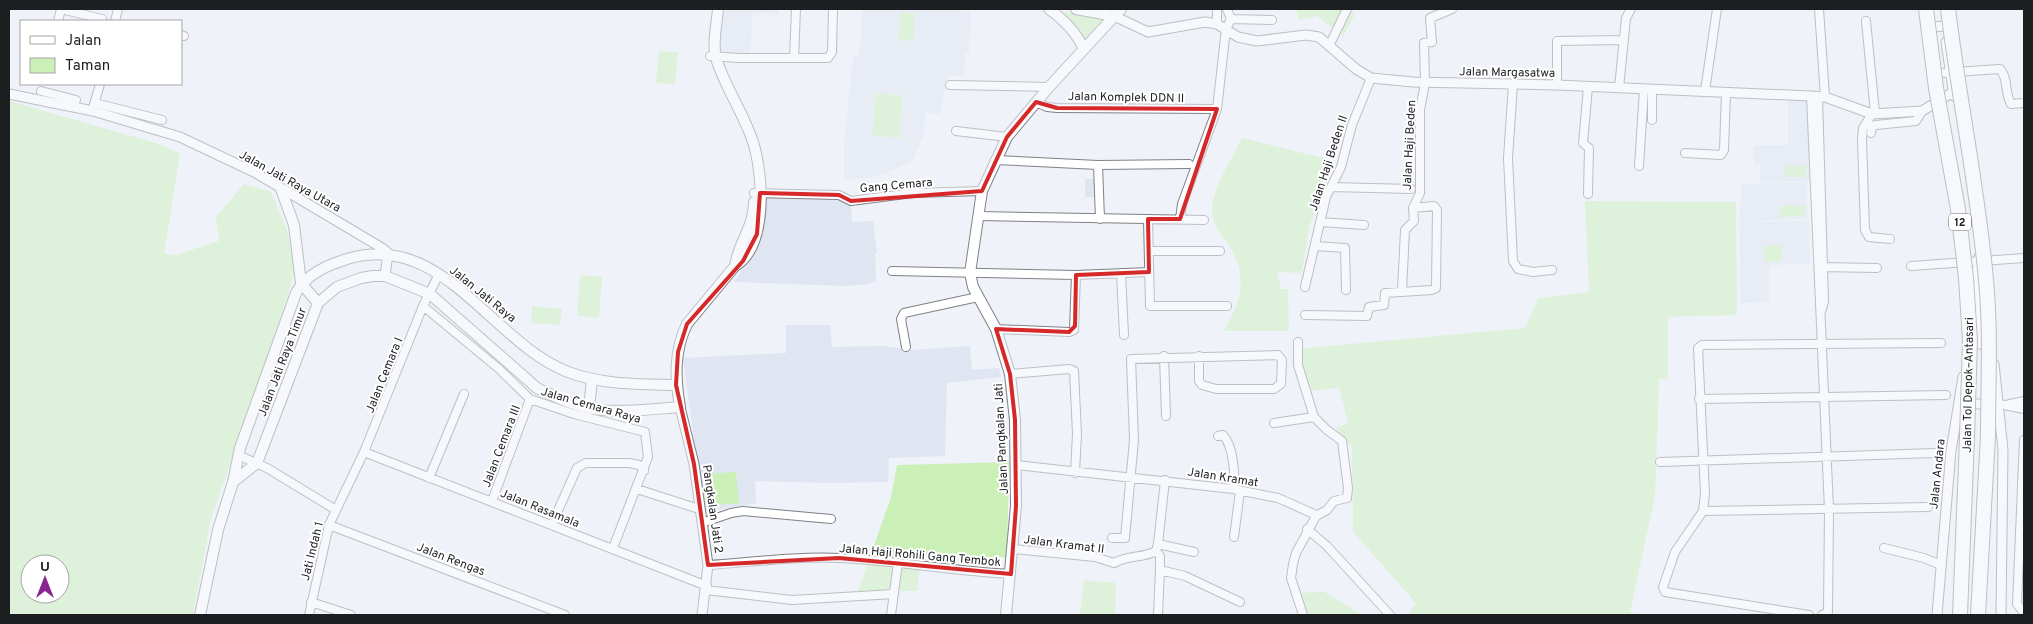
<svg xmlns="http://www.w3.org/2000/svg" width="2033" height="624" viewBox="0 0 2033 624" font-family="Overpass,sans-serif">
<rect width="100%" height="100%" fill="#eff2f8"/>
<!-- built -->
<path fill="#e0e5f2" d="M720,9H778V14L753,13L750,57L718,56Z
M863,9H948L971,12L969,54H965L964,76H948L940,114L926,112L923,137L912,161L884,174L853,180L844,179V144L853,56H859Z
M1788,98H1808L1812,181L1760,182V165H1754L1753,145H1788Z
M1085,179H1096V197H1085Z
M1807,182L1808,218L1745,222L1809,221L1810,264L1770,265L1769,302L1741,303L1739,222L1742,184Z
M766,194L835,196L851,204L852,222L873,221L877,253L875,254L876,281L868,284L846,286L734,282L747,262Z
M786,325H830L832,347L883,346L911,350L970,346L972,370L999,368L1001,377L947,383L945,456L889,458L888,482L831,483L755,481L756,503L704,512L683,358L786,353Z"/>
<!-- green -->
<path fill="#cbf0b7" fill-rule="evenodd" d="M1296,9H1338L1355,14L1343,36L1317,16L1299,20Z
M1059,11L1106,19L1085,41L1073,23Z
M900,12L915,13L913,41L898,40Z
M659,51L678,52L675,84L656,83Z
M875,94L902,95L900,138L873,136Z
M9,101L159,144L180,154L164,254L176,255L219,241L216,217L244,184L271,192L286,227L296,265L287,299L211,519L193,615H9ZM30,564H60V594H30Z
M1242,138L1335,161L1309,227L1302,273L1277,272L1281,289H1288L1289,331H1224C1241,300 1249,278 1229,245C1224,238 1215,228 1213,219C1207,195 1232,159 1242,138Z
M1785,166H1806V177H1785Z
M1585,201L1736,202L1737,315L1668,317V379H1659L1655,496L1630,612L1640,615H1408L1416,603L1353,532L1352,448L1336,428L1348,423L1339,388L1307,391L1295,349L1525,328L1538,298L1589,292Z
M1805,205V216L1779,217V206Z
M1764,245H1782V262H1764Z
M580,275L602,277L599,318L577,316Z
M532,306L562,309L560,325L531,323Z
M1009,462L1007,557H921L917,591H858L891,497L897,465Z
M736,472L739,503L706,506L704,474Z
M1084,580L1116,583L1115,615H1080Z
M1323,591L1362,615H1303L1294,594Z"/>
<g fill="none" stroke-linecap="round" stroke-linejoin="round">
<defs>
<path id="minor" d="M61,9L102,19
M1819,9L1825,97
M1231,19L1272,20
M58,21L61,9
M115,21L118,9
M1866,21L1875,113
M1217,24V9
M181,35L184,36
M1329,46L1347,9
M710,56L739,58H828L832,52L833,9
M794,58L796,9
M1940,73L2000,69C2009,79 2004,92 2011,104L2024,103
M1513,84L1508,158L1513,261L1518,269L1533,272L1552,270
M950,85L1049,87
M1557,85V41L1623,40
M1619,88L1626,18L1631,9
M1652,89V120
M41,91L76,100
M1705,91L1717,9
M1811,96L1829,510L1828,612L1822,615
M1818,97L1824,301L1822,309
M1036,102L1047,107L1057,108L1217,109
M95,103L162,120
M93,108L100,84
M1872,114L1863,128L1862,140L1865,230L1869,237L1890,239
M956,131L1007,137
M1871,133L1872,126L1876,125L1916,121L1922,111
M1685,153L1721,155L1724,150L1726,92
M995,160L1098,165L1189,164
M1098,165L1100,219
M1639,166L1644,89
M1331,187L1411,189
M754,193L839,195L851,201L913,193L982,191
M1588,194L1589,148L1583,143L1588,87
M978,216L1204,220
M1148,219L1150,306H1227
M1180,219L1182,204L1217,109L1226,29L1231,19L1227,9
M1320,222L1364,225
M1316,246L1345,248L1346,290
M1149,251H1220
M1911,266L2024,258
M1819,267L1877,268
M892,271L1076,275L1149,272
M1121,273L1124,335
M1305,287L1326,197L1341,167L1352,125L1371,78
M1402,291L1405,230L1414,221L1413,208L1420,193V110L1425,83L1424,43L1432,42L1430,18L1452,9
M423,306L498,368L530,399L574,414L645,432L648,457L613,548
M1305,315L1367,316L1369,307L1384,305L1385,293L1432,290L1436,288L1437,210L1434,206L1413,208
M996,329L1069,332L1074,330L1076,275
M1298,342V365L1314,417L1327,430L1342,441L1348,488L1347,498L1334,501L1327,510L1316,516
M906,347L901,319L904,313L978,297
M1164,356L1166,416
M1010,374L1069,369L1074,371L1077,434L1075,473
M1699,399L1946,395
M1999,404L2024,409
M2006,405L2024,401
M1274,423L1314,417
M1218,436L1223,435C1233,445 1236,476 1233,489
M2024,440L2017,604L2024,613
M364,452L707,586
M238,455L267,468L336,510
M1660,462L1935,453
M1016,465L1233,489L1278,498L1314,514L1316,516L1296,553L1293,564L1291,578L1303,615
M429,478L464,394
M637,489L699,509
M492,501L530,399
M1703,511L1928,507
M702,523L731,513L743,511L831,519
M552,524L577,468L586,463H629L639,465L644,471
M329,525L565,615
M1307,529L1327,546L1390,615
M1234,537L1240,491
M1112,538H1125L1134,440L1131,359L1278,355L1282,360L1281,384L1274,389H1216L1202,385L1199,381V356
M1158,544L1194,552
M1884,548L1924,558L1941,565
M1014,549L1095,557L1114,563C1131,554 1141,559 1156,551L1158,544L1165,480
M1156,551L1160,556V570L1185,576L1240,602
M708,565C752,562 797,556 841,558C898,561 954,571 1011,574
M706,590L792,600L894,594
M311,602L351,615
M1158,614L1160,570
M309,615L329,525L364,452L423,306L439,274
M891,615L898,563
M1809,615L1665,592L1663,587L1675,552L1703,511L1705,494L1698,348L1702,345L1941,343"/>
<path id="tertiary" d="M1114,16L1148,32L1205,22L1217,24L1238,37L1257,41L1306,35L1319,37L1356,69L1371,78L1413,82L1557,85L1811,96L1825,97L1872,114L1922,111L1953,92
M1933,27L1943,26
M1946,42L1954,96
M9,94L93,111L180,137L256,173L382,248L388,253L385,276
M1979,257L1977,274L1980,344
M1994,364L2003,450L2001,615
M1964,404H1993
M680,407L694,464L708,565L702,615
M1937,615L1951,451L1963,377"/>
<path id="secondary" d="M1049,9C1065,21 1075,31 1084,49
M1076,9L1114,16
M281,189L294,225L301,283L318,303
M735,266C738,243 754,228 754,202
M589,409L592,379
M233,482L257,463L318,303L337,287L361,278L373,276H385L430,294L537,388C553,396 570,404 587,408C613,414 653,409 680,407C675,378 674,351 687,324L735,266C768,246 763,177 754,145C745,115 725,88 716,58C712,44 717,23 718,9
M200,615L218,530L233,482L240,448L296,293C305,276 323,267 341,261C440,225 489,341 568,372C603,385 639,384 676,385
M1006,615L1016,506L1015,420L1010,374L996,329L973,287L970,273L982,191L1007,137L1049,87L1121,9"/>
<path id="motorway" d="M1960,615L1967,438
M1978,615L1988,436"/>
</defs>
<!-- minor casing -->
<use href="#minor" stroke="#7f8187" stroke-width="10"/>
<!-- tertiary casing -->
<use href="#tertiary" stroke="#7f8187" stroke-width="11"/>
<!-- secondary casing -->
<use href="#secondary" stroke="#7f8187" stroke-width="12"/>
<!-- motorway casing -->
<use href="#motorway" stroke="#7f8187" stroke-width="16"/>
<!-- minor -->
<use href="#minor" stroke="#fff" stroke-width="8"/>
<!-- tertiary -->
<use href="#tertiary" stroke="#fff" stroke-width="9"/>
<!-- secondary -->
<use href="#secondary" stroke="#fff" stroke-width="10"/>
<!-- motorway -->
<use href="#motorway" stroke="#fff" stroke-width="14"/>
<defs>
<path id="motorway-bridge" d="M1926,9L1936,88L1958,209L1966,278L1970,341L1967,438
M1948,9C1959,100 1978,189 1986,280C1991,332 1988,385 1988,436"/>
</defs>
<!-- motorway-bridge casing -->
<use href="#motorway-bridge" stroke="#7f8187" stroke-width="16" stroke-linecap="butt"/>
<!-- motorway-bridge -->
<use href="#motorway-bridge" stroke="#fff" stroke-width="14"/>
</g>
<!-- marked area -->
<path d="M0 0H2033V624H0ZM1036,102L1057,108L1217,109L1180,219H1148L1149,272L1076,275L1075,326L1069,332L996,329L1010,374L1015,420L1016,506L1011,574L839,558L708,565L694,464L676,385L678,352L687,324L743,261L757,234L760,193L839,195L851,201L982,191L1007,137Z" fill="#eff2f8" fill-opacity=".55" fill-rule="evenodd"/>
<path fill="none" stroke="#d62828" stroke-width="4" stroke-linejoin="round" d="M1036,102L1057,108L1217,109L1180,219H1148L1149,272L1076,275L1075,326L1069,332L996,329L1010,374L1015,420L1016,506L1011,574L839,558L708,565L694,464L676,385L678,352L687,324L743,261L757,234L760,193L839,195L851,201L982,191L1007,137Z"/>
<g text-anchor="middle" stroke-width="4" stroke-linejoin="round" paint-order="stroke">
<!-- shield labels -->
<rect fill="#fff" stroke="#616263" stroke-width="1" x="1949" y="213.5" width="22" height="17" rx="4"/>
<g font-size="11" font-weight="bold" fill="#1d1e20">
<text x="1960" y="226">12</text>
</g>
<!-- street labels -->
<g font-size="12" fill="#1d1e20" stroke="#fff">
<text transform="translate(1507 72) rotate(1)" y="4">Jalan Margasatwa</text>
<text transform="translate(1126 97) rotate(1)" y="4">Jalan Komplek DDN II</text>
<text transform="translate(1409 145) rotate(-87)" y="4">Jalan Haji Beden</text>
<text transform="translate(1328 163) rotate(-72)" y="4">Jalan Haji Beden II</text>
<text transform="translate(290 181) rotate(29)" y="4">Jalan Jati Raya Utara</text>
<text transform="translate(896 185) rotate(-5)" y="4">Gang Cemara</text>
<text transform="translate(483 294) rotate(39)" y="4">Jalan Jati Raya</text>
<text transform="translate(282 362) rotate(-69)" y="4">Jalan Jati Raya Timur</text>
<text transform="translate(384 375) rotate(-68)" y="4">Jalan Cemara I</text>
<text transform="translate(1968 385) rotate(-89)" y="4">Jalan Tol Depok–Antasari</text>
<text transform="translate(591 405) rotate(16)" y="4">Jalan Cemara Raya</text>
<text transform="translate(1001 439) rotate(-93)" y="4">Jalan Pangkalan Jati</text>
<text transform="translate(501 446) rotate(-69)" y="4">Jalan Cemara III</text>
<text transform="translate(1937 474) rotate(-84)" y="4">Jalan Andara</text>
<text transform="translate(1223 477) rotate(9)" y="4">Jalan Kramat</text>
<text transform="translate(540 508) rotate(22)" y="4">Jalan Rasamala</text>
<text transform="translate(713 509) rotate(82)" y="4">Pangkalan Jati 2</text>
<text transform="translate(1064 544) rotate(7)" y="4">Jalan Kramat II</text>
<text transform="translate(312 551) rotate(-76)" y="4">Jati Indah 1</text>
<text transform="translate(920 555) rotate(5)" y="4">Jalan Haji Rohili Gang Tembok</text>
<text transform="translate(451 559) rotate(21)" y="4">Jalan Rengas</text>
</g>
</g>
<!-- border -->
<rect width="2033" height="624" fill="none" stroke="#1d1e20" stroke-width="20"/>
<!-- legend -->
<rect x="20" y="20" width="162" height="65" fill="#ffffff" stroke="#a5a5a6"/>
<rect x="30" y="36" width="25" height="8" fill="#ffffff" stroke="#a5a5a6"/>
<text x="65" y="45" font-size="15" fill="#1d1e20">Jalan</text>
<rect x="30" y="58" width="25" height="15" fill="#cbf0b7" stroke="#a5a5a6"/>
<text x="65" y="70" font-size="15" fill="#1d1e20">Taman</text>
<!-- north arrow -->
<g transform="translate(45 579)"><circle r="24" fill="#ffffff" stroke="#a5a5a6"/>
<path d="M0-4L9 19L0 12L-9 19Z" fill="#88258e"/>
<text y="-8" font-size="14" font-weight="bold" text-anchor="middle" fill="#1d1e20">U</text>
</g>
</svg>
